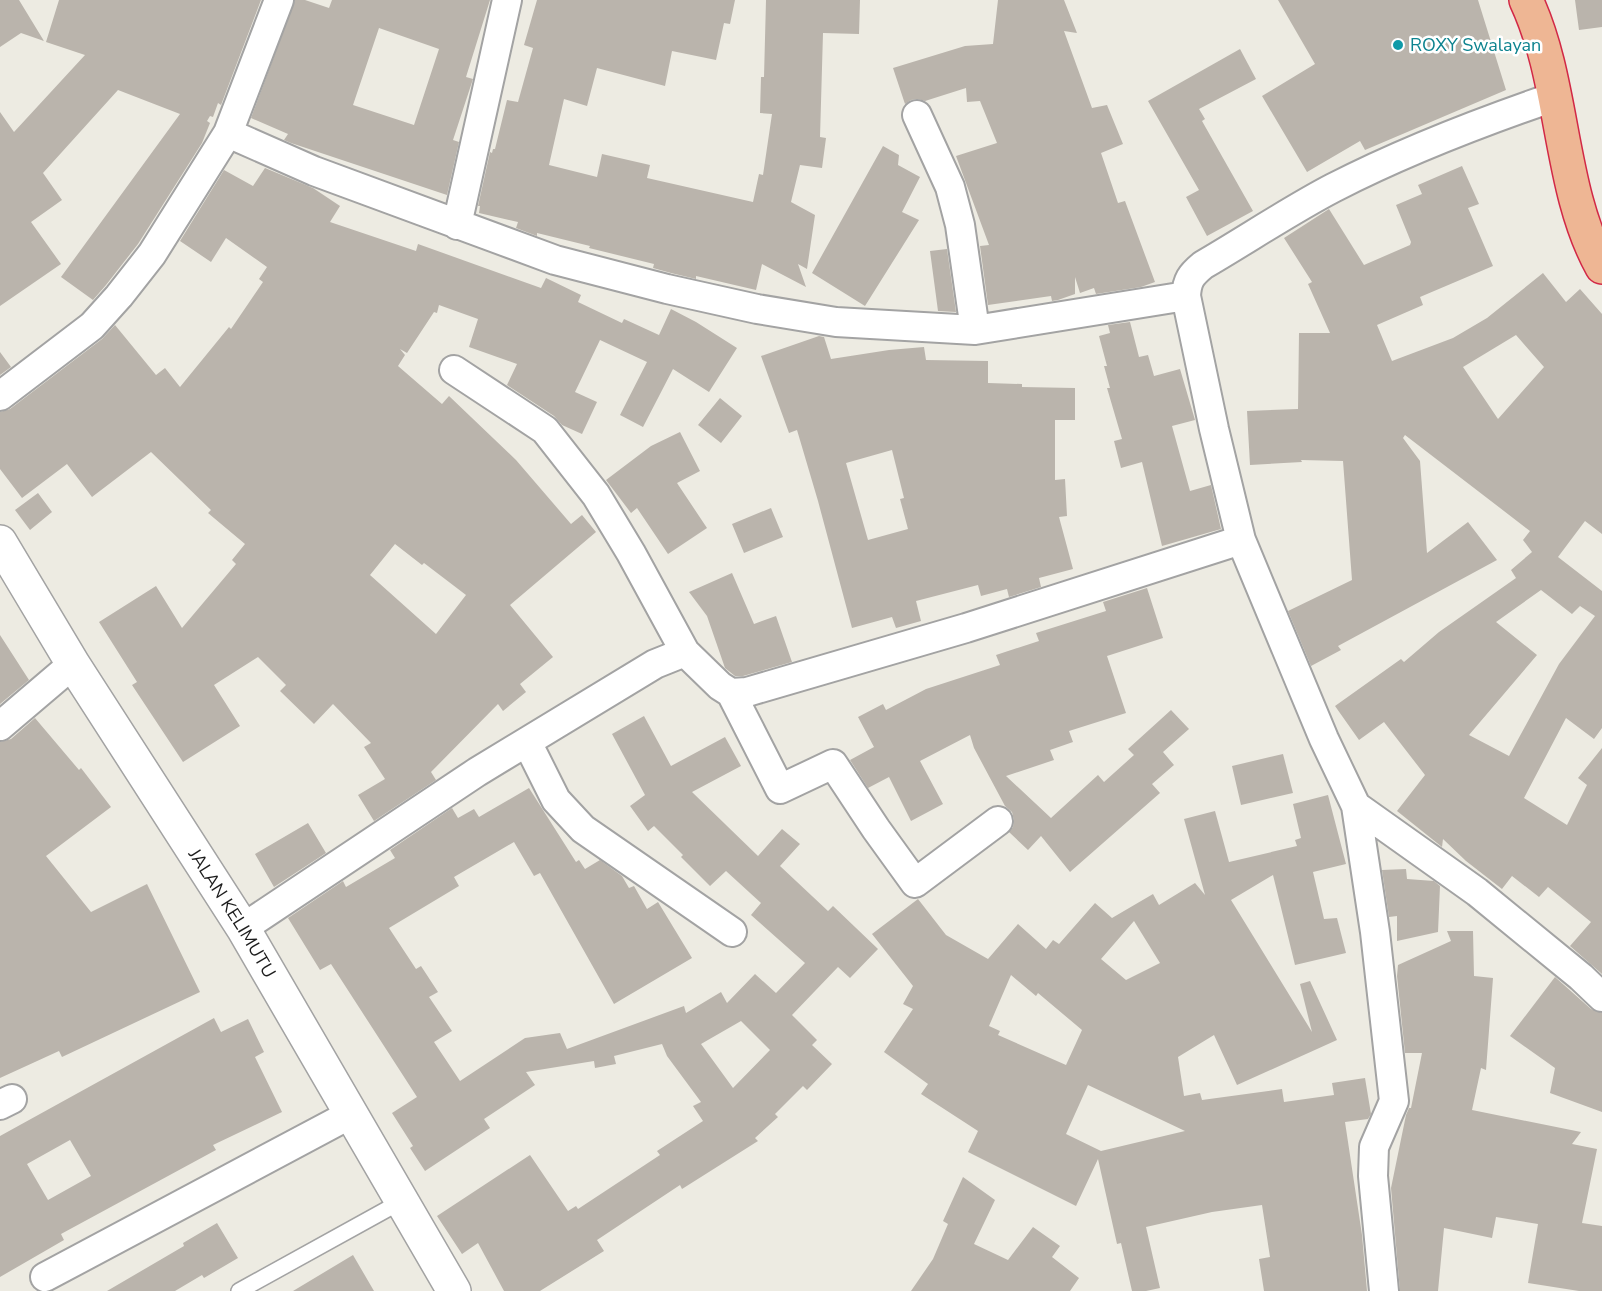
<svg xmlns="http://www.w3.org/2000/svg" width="1602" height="1291" viewBox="0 0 1602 1291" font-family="'Nunito Sans',sans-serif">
<rect width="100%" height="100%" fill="#edebe2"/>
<!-- building -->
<path fill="#bab4ac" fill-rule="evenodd" d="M0,0H19L44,41L21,33L0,47Z
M59,0H261L221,105L218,103L213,117L210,116L207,121L210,123L202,143L138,244L106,285L93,300L61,277L180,114L118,90L43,173L62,200L31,222L61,264L0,306V112L14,132L85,55L46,42Z
M295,0H305L329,8L332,0H490L466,77L473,79L453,140L459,142L447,195L291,143L284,140L288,134L251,118ZM379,28L439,49L414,125L353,105Z
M537,0H735L730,24L724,23L716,60L672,51L665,86L597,68L587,106L564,99L549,165L597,177L602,154L650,165L647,178L753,202L759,174L763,175L772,114L760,113L761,77H764L766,0H860L859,34L823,33L820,137L826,138L822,168L800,165L791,202L815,215L807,269L798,264L806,287L762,264L756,290L696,276V279L671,273L653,268L654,264L589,248L590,246L537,233V236L516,228L518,222L479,213L480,206H478L490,152L492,153L493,149H495L507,100L518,102L533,48L524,45Z
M998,0H1064L1077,33L1064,31L1092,108L1107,105L1123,144L1101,153L1118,203L1125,201L1155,282L1141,287L1096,294L1094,288L1080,293L1075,277V294L1058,300L1052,301L1051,296L988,305L980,246L989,245L956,156L997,143L980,101L967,102L966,88L925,101L918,99L911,100L905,104L893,68L965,46L993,44Z
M1278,0H1478L1506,90L1365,150L1360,141L1307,172L1262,96L1315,64Z
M1575,0H1602V27L1579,30Z
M1240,49L1256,79L1199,109L1205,119L1202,121L1253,211L1207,236L1186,197L1199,190L1148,101Z
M883,146L899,155L898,165L920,177L902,212L919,220L865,306L812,273Z
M1462,166L1479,204L1468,208L1493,266L1420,297L1423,305L1377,325L1392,361L1453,338L1487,318L1543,273L1566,302L1580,289L1602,314V534L1585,521L1558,557L1602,591V728L1594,739L1566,718L1524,798L1567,825L1587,785L1578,778L1602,748V974L1570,946L1591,922L1548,887L1539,897L1512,876L1502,889L1466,861L1443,839L1442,847L1397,811L1425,775L1384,722L1359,740L1335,706L1401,659L1404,662L1439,632L1516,578L1511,570L1532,552L1523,540L1530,531L1405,435L1403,438L1420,461L1427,553L1468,522L1497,560L1338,646L1341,650L1311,666L1288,611L1352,580L1343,461L1301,460L1302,462L1250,465L1247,411L1298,409L1299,333H1330L1308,284L1312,282L1284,238L1329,209L1364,265L1410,245L1411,242L1396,205L1422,194L1418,185ZM1516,335L1544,367L1498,419L1463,367ZM1541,590L1572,614L1580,606L1595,616L1559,664L1509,756L1469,735L1537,655L1496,622Z
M265,168L313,188L340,206L330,222L416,251L418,244L541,288L546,278L581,295L578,302L622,323L624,319L659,335L671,309L696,322L737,348L709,392L673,369L643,427L620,415L647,362L600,340L575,392L597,402L582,434L562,425L554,416L507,385L517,364L469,347L478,319L439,305L437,313L434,312L407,353L400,349L405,355L398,366L442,404L449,396L516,460L571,524L582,515L596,532L510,605L553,657L520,684L526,692L503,711L498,704L431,772L436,780L374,821L358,795L385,779L364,747L371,743L333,704L314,724L280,691L286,685L258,657L214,685L240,726L183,762L132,685L137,682L99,622L156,586L182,628L236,564L232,560L245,544L208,513L211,510L151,452L92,497L67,464L22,498L0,469V412L10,409L102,339L115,325L156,375L165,368L180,387L229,327L231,329L263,282L259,279L267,267L226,238L211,262L180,241L224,170L253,186ZM395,544L422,565L424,563L466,595L436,634L370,575Z
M947,249L956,312L938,311L930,251Z
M1130,322L1139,357L1148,355L1154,376L1180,369L1195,420L1172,426L1190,491L1211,485L1221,529L1162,546L1142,462L1121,468L1114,441L1122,439L1107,388H1110L1104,366H1107L1099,336L1110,333L1108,325Z
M819,336L824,337L831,359L889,350L924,347L926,360L988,361V383L1022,384V387L1075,388V420H1055V480L1065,479L1067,516L1059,517L1073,569L1039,578L1041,587L1009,597L1007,589L981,596L978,585L916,601L921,621L896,628L892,617L852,628L818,501L797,430L789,433L761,356ZM892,450L904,498L900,499L908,529L868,540L846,463Z
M0,352L11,367L0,375Z
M720,398L742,416L721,443L698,425Z
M680,432L700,471L677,483L707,528L668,554L637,508L631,513L606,480L651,446Z
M38,493L52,512L30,530L15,510Z
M771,508L783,537L744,553L732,524Z
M732,573L754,624L776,616L792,662L743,676H735L725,668L707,616L689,592Z
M1147,588L1163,638L1107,656L1126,713L1069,731L1073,742L1050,750L1054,760L1006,776L1051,818L1098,775L1104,782L1134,755L1128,749L1171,710L1189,729L1163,752L1174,765L1152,784L1160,793L1070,872L1041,836L1028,850L1009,832L1013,827L1014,820L1012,812L1005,806L974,748L970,735L920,761L943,804L911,821L889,777L868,788L850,760L874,747L858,717L883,704L886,710L926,689L1000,665L996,655L1039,641L1036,633L1106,611L1103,602Z
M0,635L29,680L0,704Z
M644,716L671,766L725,737L741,766L692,792L758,856L782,829L800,844L780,866L828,911L833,906L878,949L850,978L838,967L792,1015L817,1040L812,1045L832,1064L807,1090L803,1086L775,1114L778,1117L755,1138L758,1141L682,1189L680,1185L597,1240L604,1251L540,1291H504L478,1243L462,1254L437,1216L530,1155L568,1211L576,1206L578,1209L660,1155L657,1151L703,1121L693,1106L701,1102L667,1056L662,1044L614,1056L616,1064L595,1068L594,1061L526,1072L535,1085L484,1119L490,1128L425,1171L410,1148L413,1146L392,1113L417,1097L331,964L320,970L288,918L343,881L346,887L395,858L390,850L452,808L458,818L474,809L479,817L529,788L576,862L579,860L585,869L600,860L622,876L629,888L634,886L647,909L658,902L692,958L614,1004L540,873L534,876L514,842L454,877L459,886L389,928L416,969L421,966L438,992L429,997L452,1031L434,1042L460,1081L525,1038L560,1033L567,1049L684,1006L686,1013L721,992L727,1003L755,974L776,993L805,963L751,915L761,903L726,871L710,886L681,857L683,855L654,826L648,831L630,806L645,795L612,734ZM741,1021L770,1050L733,1088L701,1044Z
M35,718L79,770L81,768L111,807L46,856L91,912L147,884L200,992L62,1057L59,1051L0,1078V742L11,739Z
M1283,754L1293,793L1241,805L1232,766Z
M1328,795L1346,864L1313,872L1324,919L1337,918L1346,953L1295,965L1273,875L1231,900L1312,1032L1300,984L1310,981L1337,1040L1237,1085L1214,1035L1178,1057L1184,1096L1200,1093L1202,1100L1282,1089L1284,1102L1334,1095L1332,1083L1365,1078L1371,1114L1368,1119L1345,1122L1362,1235L1367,1291H1264L1259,1259L1270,1257L1262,1205L1212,1212L1146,1227L1160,1288L1146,1291H1132L1121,1243L1117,1244L1098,1159L1076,1206L968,1152L978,1131L921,1094L928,1084L884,1052L913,1009L903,1004L913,986L872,934L918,899L946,935L988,959L1018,924L1046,949L1053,940L1059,944L1095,903L1112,918L1153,894L1159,905L1195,883L1205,895L1184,819L1215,811L1229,862L1297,846L1295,840L1301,838L1293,804ZM1134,921L1160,963L1126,980L1101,959ZM1011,975L1036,996L1038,993L1082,1030L1066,1065L998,1035L1000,1031L989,1026ZM1088,1085L1185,1131L1101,1151L1066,1134Z
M308,823L326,853L274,887L255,854Z
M1406,869L1407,879L1434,881L1440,886L1438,932L1397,941V916L1389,917L1382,870Z
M1447,931H1473L1474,976L1493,978L1486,1070L1481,1068L1472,1110L1581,1132L1572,1144L1597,1149L1582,1223L1602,1226V1291H1579L1528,1283L1538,1224L1496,1217L1492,1238L1444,1228L1438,1291H1400L1391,1188L1406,1115L1409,1108H1411L1422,1053H1405L1397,976L1398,965L1451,941Z
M1555,977L1591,1009L1602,1013V1112L1550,1093L1555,1068L1510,1036Z
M214,1018L221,1032L248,1019L264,1052L255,1057L282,1112L213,1145L216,1150L61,1234L64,1240L0,1277V1136ZM70,1140L91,1176L48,1200L27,1164Z
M963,1177L995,1200L974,1244L1008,1260L1033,1227L1060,1246L1052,1257L1079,1278L1070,1291H911L933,1259L948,1224L943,1221Z
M217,1223L238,1258L204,1278L202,1275L175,1291H107L184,1246L183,1243Z
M353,1255L374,1291H293Z"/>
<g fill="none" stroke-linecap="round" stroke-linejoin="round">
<defs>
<path id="service" d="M239,1291L402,1201"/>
<path id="minor" d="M1554,97C1478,123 1405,151 1333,188C1289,211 1246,240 1203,265C1191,275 1187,280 1186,296L1214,429L1241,540L1324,739L1356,806L1477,892L1581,977L1602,997
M917,115L950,187L960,225L975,330
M228,133L314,171L555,260L667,289L757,309L836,322L975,330L1186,296
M457,225L507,0
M454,370L545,430L596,495L631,553L685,652
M0,396L92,326L119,296L152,254L228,133L279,0
M731,693L780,789L833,764L876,829L915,883L998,821
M0,726L73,664
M527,742L556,800L583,829L732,932
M1356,806L1375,932L1394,1101L1374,1147L1373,1176L1384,1291
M243,928L477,772L655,664L685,652L720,686L731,693L747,692L966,628L1241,540
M0,1105L12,1099
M45,1277L351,1114"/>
<g id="tertiary">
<path id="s1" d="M0,542L73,664L243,928L454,1291"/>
</g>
<path id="trunk" d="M1526,0C1565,83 1558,188 1602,267"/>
</defs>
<!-- service casing -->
<use href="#service" stroke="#a3a3a3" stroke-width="18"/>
<!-- minor casing -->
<use href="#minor" stroke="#a3a3a3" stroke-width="32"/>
<!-- tertiary casing -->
<use href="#tertiary" stroke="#a3a3a3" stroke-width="36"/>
<!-- trunk casing -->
<use href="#trunk" stroke="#d22846" stroke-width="36"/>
<!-- service -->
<use href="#service" stroke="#fff" stroke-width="15"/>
<!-- minor -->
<use href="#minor" stroke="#fff" stroke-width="28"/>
<!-- tertiary -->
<use href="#tertiary" stroke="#fff" stroke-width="33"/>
<!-- trunk -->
<use href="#trunk" stroke="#eeb694" stroke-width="33"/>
</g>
<!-- markers -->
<circle fill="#0f9aa8" stroke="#fff" stroke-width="2" cx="1398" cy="45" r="6"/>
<g text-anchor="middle" stroke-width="5" stroke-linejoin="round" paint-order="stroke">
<!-- culture labels -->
<g font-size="18" fill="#0d838f" stroke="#fff" text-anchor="start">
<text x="1410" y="51">ROXY Swalayan</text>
</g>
<!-- street labels -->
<g font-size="18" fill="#1c1c1c" stroke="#fff">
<text dy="6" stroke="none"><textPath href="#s1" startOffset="438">JALAN KELIMUTU</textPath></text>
</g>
</g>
</svg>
